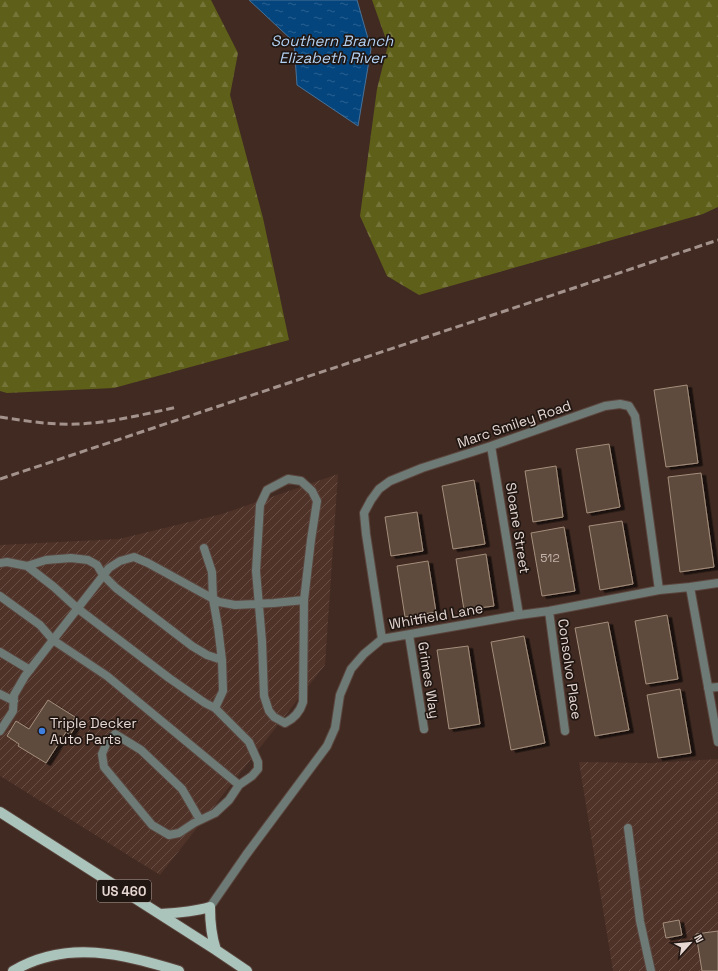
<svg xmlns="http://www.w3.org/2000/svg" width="718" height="971" viewBox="0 0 718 971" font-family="'Space Grotesk',sans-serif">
<defs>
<pattern id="industrial-furrows" width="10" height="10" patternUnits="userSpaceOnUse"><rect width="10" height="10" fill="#4f3228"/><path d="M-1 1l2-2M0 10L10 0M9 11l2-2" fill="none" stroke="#684f46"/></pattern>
<pattern id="forest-firs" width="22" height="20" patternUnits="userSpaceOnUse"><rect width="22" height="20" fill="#5e5f19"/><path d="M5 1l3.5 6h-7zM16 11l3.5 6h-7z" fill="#75753a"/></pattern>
<pattern id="water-ripples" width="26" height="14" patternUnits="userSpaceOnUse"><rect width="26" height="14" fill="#05457e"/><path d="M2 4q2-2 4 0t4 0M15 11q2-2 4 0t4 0" fill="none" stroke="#295f8f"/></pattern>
<filter id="shadow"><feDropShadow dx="4.5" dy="2.5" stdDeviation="0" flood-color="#0009"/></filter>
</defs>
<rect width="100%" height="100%" fill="#402a22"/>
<!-- industrial -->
<path fill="url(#industrial-furrows)" d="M338,474L325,665L160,875L0,776V545L119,539L222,514Z
M718,759V971H613L579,762L651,763Z"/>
<!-- forest -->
<path fill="url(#forest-firs)" d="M0,0H211L238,53L230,95L263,218L289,340L114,388L7,393L0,391Z
M372,0H718V207L703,214L419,295L387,276L360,216L377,89L388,45Z"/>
<!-- water -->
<path fill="url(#water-ripples)" stroke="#487197" d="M249,0H357L371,49L358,126L297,85L294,42Z"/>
<!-- building -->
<path fill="#5f4c3c" stroke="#a48e7c" filter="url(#shadow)" d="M687,385L698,463L666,467L654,390Z
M609,444L620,507L587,513L576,449Z
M556,466L563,517L533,522L525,471Z
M701,473L714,567L680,572L668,477Z
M474,480L485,544L453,549L442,486Z
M417,512L423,551L391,556L385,517Z
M622,521L633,584L600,590L589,526Z
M564,527L575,591L542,596L531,533Z
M486,554L494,606L464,610L456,559Z
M428,561L436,612L405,617L397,566Z
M667,615L678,679L646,684L635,621Z
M608,622L629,730L595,736L575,628Z
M524,636L545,743L511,750L491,642Z
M468,646L480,724L449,729L437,650Z
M680,689L691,753L658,758L647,695Z
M48,700L75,717L71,724L75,727L70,735L66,732L46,763L18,746L19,744L7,736L16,721L29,729Z
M679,920L682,935L666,938L663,923Z
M718,931V971H702L696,934Z"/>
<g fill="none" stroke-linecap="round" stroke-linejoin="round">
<defs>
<path id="service" d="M204,548L212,572L213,599L218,627L222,660L223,691L215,708L205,703L169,678L77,608L54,587L27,566L46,560L71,558L88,560L97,565L103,575L116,588L192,646L207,655L222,660
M0,563L7,562L27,566
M0,596L40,625L53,640L107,676L239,785L229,800L215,813L194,823L179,833L169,835L152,825L104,767L102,754L107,742L115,734L141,750L182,789L200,820
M0,652L30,670
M0,694L14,701
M215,708L249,742L258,762V769L252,776L239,785
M0,731L13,711L14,695L25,676L109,568L120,561L134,557L148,563L219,602L235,605L274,603L304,600L311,540L317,501L312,491L301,481L288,479L267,490L260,505L256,571L262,641L264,696L269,711L274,717L285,723C295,718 300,712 303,702L304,600
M628,828L640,921L651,971"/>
<path id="minor" d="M491,446L519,615
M690,587L718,742
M549,611L565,731
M409,635L424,729
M382,639L366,534L364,513L371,500L379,489L390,481L422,468L491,446L605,406L620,404L629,406L635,416L659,590
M708,688L718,687
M210,907L246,855L327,746L335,728L340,695L351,669L364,654L382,639L519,615L549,611L659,590L690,587L718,583"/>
<path id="primary" d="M0,812L216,950L247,971
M160,914C178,913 193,912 210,907C210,922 211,935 216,950
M13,971C67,939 123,954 179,971"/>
</defs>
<!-- service casing -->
<use href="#service" stroke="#5b463e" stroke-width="10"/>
<!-- minor casing -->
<use href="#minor" stroke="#5b463e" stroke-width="10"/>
<!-- primary casing -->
<use href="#primary" stroke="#5b463e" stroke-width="12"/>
<!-- service -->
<use href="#service" stroke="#6e7a76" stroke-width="8"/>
<!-- minor -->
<use href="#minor" stroke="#6e7a76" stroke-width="8"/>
<!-- primary -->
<use href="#primary" stroke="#aac4bc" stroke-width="10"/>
<!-- rail -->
<path stroke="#a4928c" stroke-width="3" stroke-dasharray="8 4" stroke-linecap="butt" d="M0,417C25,421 51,425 77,424C111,423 144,414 178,407
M0,479L718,240"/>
</g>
<!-- markers -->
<circle fill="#3f7fe0" stroke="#201612" stroke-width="1.5" cx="42" cy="731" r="4"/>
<g text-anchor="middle" stroke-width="3.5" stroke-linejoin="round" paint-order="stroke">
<!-- number labels -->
<g font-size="12" fill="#c4b4ac">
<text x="550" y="562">512</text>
</g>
<!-- shield labels -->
<rect fill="#201612" stroke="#ab9d98" stroke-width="1" x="97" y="880" width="54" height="22" rx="3"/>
<g font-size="13" font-weight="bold" fill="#e6d7d2">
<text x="124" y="896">US 460</text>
</g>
<!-- street labels -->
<g font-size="14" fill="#e6d7d2" stroke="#201612">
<text transform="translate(514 424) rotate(-19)" y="5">Marc Smiley Road</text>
<text transform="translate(518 528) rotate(81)" y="5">Sloane Street</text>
<text transform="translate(436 616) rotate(-10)" y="5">Whitfield Lane</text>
<text transform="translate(570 669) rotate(82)" y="5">Consolvo Place</text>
<text transform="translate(429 680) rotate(81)" y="5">Grimes Way</text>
</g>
<!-- poi labels -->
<g font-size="14" fill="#e6d7d2" stroke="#201612" text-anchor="start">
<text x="50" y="728">Triple Decker<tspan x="50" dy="16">Auto Parts</tspan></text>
</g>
<!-- water labels -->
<g font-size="15" font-style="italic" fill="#b3d1f2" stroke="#201612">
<text x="332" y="46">Southern Branch<tspan x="332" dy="17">Elizabeth River</tspan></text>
</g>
</g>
<!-- north arrow -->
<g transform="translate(690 943) rotate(63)" stroke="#201612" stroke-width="3" paint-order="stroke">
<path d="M0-3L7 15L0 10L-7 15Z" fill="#e6d7d2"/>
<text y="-6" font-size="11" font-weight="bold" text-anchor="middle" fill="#e6d7d2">N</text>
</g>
</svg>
